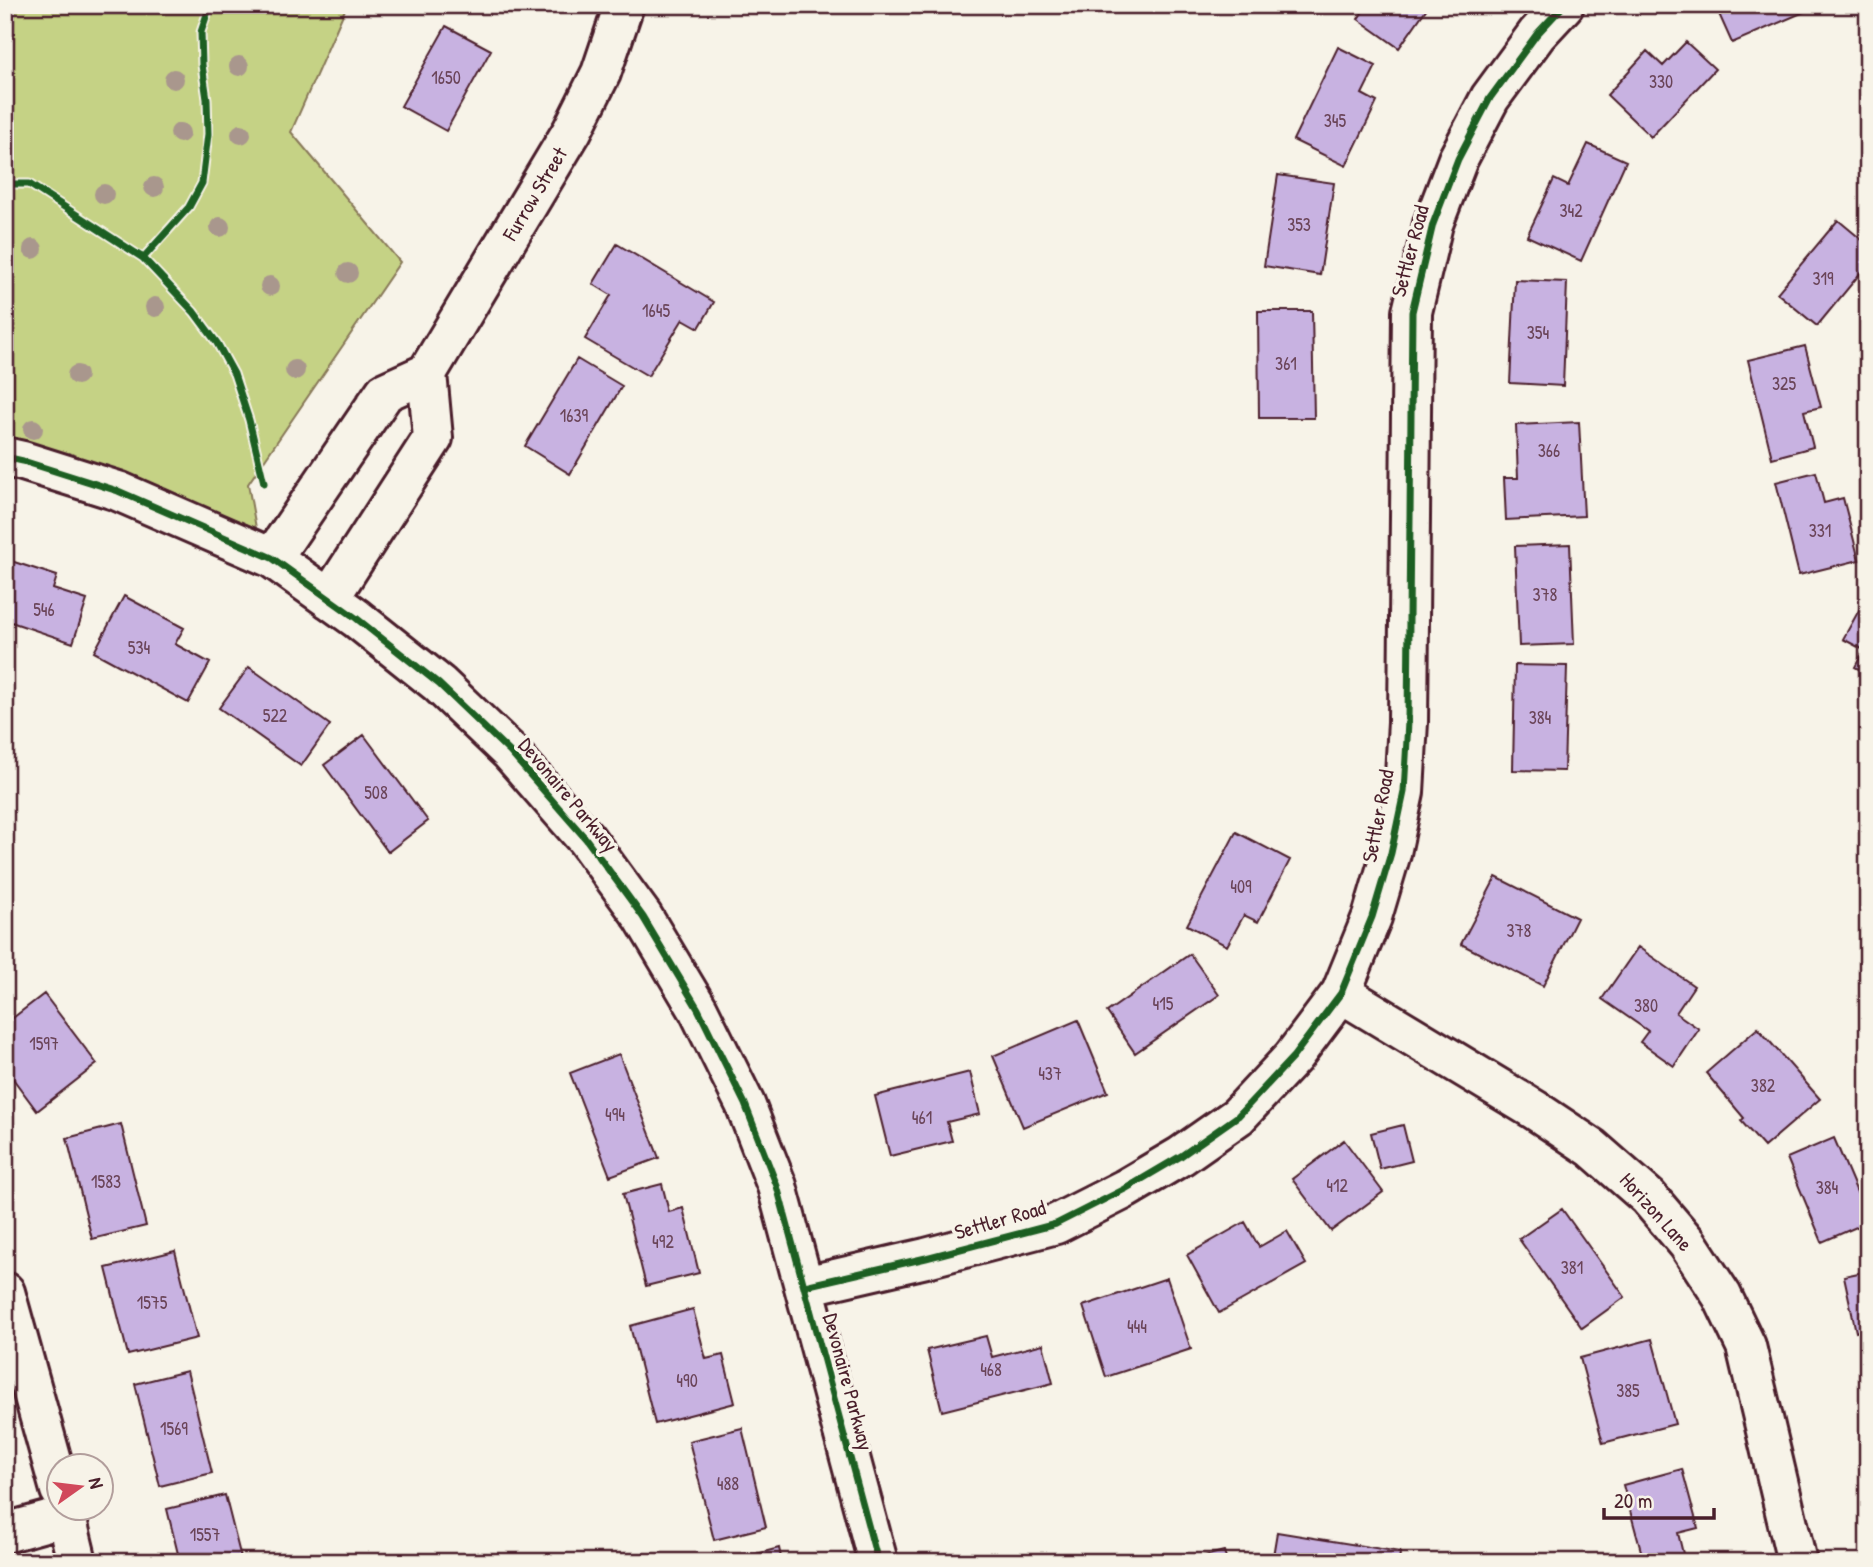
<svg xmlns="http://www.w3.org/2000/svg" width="1873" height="1567" viewBox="0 0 1873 1567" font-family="'Patrick Hand',sans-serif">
<rect width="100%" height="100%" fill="#f7f3e8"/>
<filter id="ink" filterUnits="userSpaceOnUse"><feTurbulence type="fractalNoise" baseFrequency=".0143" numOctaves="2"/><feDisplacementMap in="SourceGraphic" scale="14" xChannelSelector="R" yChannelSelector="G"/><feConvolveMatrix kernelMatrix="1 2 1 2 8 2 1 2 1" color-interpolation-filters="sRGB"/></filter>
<g filter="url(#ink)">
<!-- green -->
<path fill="#c5d285" stroke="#887858" stroke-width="2" d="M5,5H347L291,132L400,262L248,484L256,528L122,474L5,436Z"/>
<!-- building -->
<path fill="#c8b2e1" stroke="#4a1f2b" stroke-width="2" d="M1367,5H1429L1399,48L1358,19Z
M1715,5H1820L1732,43Z
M446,26L491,50L446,131L401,106Z
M1686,42L1715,69L1651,137L1607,95L1647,51L1663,66Z
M1338,47L1376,66L1362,94L1377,102L1346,166L1293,140Z
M1588,144L1626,161L1581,261L1527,236L1554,179L1568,186Z
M1278,175L1334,183L1320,275L1264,266Z
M1838,220L1868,245V264L1817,326L1777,293Z
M617,244L714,302L699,328L683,319L648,376L585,339L611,295L593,284Z
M1515,280L1567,282L1563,386L1510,383Z
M1258,311H1312L1314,418H1259Z
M1805,346L1821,407L1804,411L1813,447L1772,458L1748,360Z
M577,359L622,386L570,474L525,446Z
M1579,422L1584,516L1506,520L1504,478H1518L1516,425Z
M1816,472L1824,503L1843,498L1859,560L1799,575L1776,482Z
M1570,544L1574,644L1519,646L1515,546Z
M5,559L57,576L53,589L87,600L73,643L5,620Z
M1868,594V674L1855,667L1864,650L1843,639Z
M124,596L184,628L175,644L210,663L188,703L94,652Z
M1515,665L1567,666L1564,771L1513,770Z
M249,667L330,725L301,766L219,708Z
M364,735L428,821L388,852L324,765Z
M1236,832L1290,860L1258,922L1244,915L1227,946L1187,925Z
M1496,877L1577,918L1543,986L1461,944Z
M1638,947L1694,986L1676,1013L1699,1029L1674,1066L1640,1042L1648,1031L1602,999Z
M1190,954L1219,995L1135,1053L1107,1012Z
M44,994L97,1064L37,1111L5,1068V1024Z
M1078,1020L1108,1092L1023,1127L993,1056Z
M1758,1028L1820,1099L1764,1147L1741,1121L1744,1118L1706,1073Z
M619,1054L659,1158L610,1176L570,1073Z
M970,1072L980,1114L947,1122L952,1141L890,1156L875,1096Z
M121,1124L146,1226L92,1239L67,1138Z
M1403,1125L1412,1161L1380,1169L1371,1133Z
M1834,1138L1868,1218V1222L1822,1242L1787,1158Z
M1344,1140L1383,1192L1331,1231L1292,1179Z
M662,1184L669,1212L683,1208L699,1273L646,1286L623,1194Z
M1562,1209L1625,1297L1582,1328L1519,1239Z
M1245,1222L1259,1247L1287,1231L1306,1264L1219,1313L1187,1255Z
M175,1251L197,1338L128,1355L106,1268Z
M1868,1271V1329L1856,1332L1844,1276Z
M1167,1278L1191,1349L1106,1377L1083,1306Z
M693,1309L706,1359L723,1355L735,1403L655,1424L630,1326Z
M986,1336L992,1357L1043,1344L1053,1383L942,1411L927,1350Z
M1652,1339L1675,1424L1603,1443L1580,1358Z
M187,1371L212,1473L160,1486L135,1384Z
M742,1428L766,1527L714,1540L689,1441Z
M1682,1469L1698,1528L1678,1533L1685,1562H1644L1623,1485Z
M225,1495L242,1562H180L167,1509Z
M1277,1532L1400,1552L1399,1562H1272Z
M779,1548L782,1562H726Z
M1224,1551L1227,1562H1182Z"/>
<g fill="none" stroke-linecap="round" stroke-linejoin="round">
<defs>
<path id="minor" d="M5,457L23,461L118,491L272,558L356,618L439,684L510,752L586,839L643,917L698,1009L745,1104L777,1186L878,1562
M272,558L385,392L427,373L572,131L601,73L624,5
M329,599L433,438L427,373
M1341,993L1535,1110L1592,1148L1648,1197L1688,1244L1722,1296L1746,1346L1797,1562
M805,1286L926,1258L1056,1224L1125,1189L1181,1156L1238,1116L1293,1057L1341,993L1372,917L1391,853L1404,792L1408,722L1412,312L1433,224L1458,159L1490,98L1537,34L1564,5
M5,1292L60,1490
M64,1508L77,1562
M5,1533L66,1516"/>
</defs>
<!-- minor casing -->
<use href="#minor" stroke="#4a1f2b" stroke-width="44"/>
<!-- minor -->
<use href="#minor" stroke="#f7f3e8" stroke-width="38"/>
<defs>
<path id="cycleway" d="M5,184H29L143,258L194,312L217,343L234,374L249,420L264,483
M143,258L189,207L202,183L208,134L207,99L202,65L201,32L210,5
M5,457L23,461L118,491L272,558L356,618L439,684L510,752L586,839L643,917L698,1009L745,1104L777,1186L878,1562
M805,1286L926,1258L1056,1224L1125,1189L1181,1156L1238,1116L1293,1057L1341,993L1372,917L1391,853L1404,792L1408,722L1412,312L1433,224L1458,159L1490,98L1537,34L1564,5"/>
</defs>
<!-- cycleway casing -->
<use href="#cycleway" stroke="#f7f3e8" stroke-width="11"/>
<!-- cycleway -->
<use href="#cycleway" stroke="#1b5e20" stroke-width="7"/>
</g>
<!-- trees -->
<g fill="#a9978d">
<circle cx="239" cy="66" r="10"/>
<circle cx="174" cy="79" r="10"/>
<circle cx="180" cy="133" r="10"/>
<circle cx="241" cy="134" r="10"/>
<circle cx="154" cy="187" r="10"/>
<circle cx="104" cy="194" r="10"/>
<circle cx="220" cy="227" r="10"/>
<circle cx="33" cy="249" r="10"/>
<circle cx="348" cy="273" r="10"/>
<circle cx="270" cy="286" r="10"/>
<circle cx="155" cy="307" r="10"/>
<circle cx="295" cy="370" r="10"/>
<circle cx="77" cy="375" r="10"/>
<circle cx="33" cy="429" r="10"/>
</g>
</g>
<g text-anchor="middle" stroke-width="7" stroke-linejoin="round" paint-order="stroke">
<!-- number labels -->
<g font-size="18" fill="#6a4458">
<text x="446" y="84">1650</text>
<text x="1661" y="88">330</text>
<text x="1335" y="127">345</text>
<text x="1571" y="217">342</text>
<text x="1299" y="231">353</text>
<text x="1823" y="285">319</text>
<text x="656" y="317">1645</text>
<text x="1538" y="339">354</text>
<text x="1286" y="370">361</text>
<text x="1784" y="390">325</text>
<text x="574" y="422">1639</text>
<text x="1549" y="457">366</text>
<text x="1820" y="537">331</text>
<text x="1545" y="601">378</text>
<text x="44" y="616">546</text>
<text x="139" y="654">534</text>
<text x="275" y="722">522</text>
<text x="1540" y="724">384</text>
<text x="376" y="799">508</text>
<text x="1241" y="893">409</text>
<text x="1519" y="937">378</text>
<text x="1163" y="1010">415</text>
<text x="1646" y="1012">380</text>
<text x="44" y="1050">1597</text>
<text x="1050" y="1080">437</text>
<text x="1763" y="1092">382</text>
<text x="615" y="1121">494</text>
<text x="922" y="1124">461</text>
<text x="106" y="1188">1583</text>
<text x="1337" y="1192">412</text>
<text x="1827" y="1194">384</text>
<text x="663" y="1248">492</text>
<text x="1572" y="1274">381</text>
<text x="152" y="1309">1575</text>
<text x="1137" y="1333">444</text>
<text x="991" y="1376">468</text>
<text x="687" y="1387">490</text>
<text x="1628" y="1397">385</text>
<text x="174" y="1435">1569</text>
<text x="728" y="1490">488</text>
<text x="205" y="1541">1557</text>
</g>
<!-- street labels -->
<g font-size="21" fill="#4a1f2b" stroke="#f7f3e8">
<text transform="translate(535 194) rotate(-59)" y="7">Furrow Street</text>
<text transform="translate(1410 251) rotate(-75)" y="7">Settler Road</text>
<text transform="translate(568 795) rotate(50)" y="7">Devonaire Parkway</text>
<text transform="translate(1378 816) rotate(-79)" y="7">Settler Road</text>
<text transform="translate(1656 1212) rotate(48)" y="7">Horizon Lane</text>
<text transform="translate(1000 1220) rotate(-16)" y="7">Settler Road</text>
<text transform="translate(848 1382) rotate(75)" y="7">Devonaire Parkway</text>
</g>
</g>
<!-- margin -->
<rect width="1873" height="1567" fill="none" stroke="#f7f3e8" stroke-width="28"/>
<rect x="14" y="14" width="1845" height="1539" fill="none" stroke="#4a1f2b" stroke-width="2.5" filter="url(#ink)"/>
<!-- north arrow -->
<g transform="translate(80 1487) rotate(76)"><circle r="33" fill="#f7f3e8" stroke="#b29e9c" stroke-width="2"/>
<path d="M0-5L12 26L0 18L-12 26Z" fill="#d1495b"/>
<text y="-10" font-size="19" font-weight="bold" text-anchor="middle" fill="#4a1f2b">N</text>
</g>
<!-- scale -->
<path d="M1604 1508v10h110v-10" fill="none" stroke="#4a1f2b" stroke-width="3.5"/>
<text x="1614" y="1508" font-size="21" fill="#4a1f2b" stroke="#f7f3e8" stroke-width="5" paint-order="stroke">20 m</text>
</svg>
